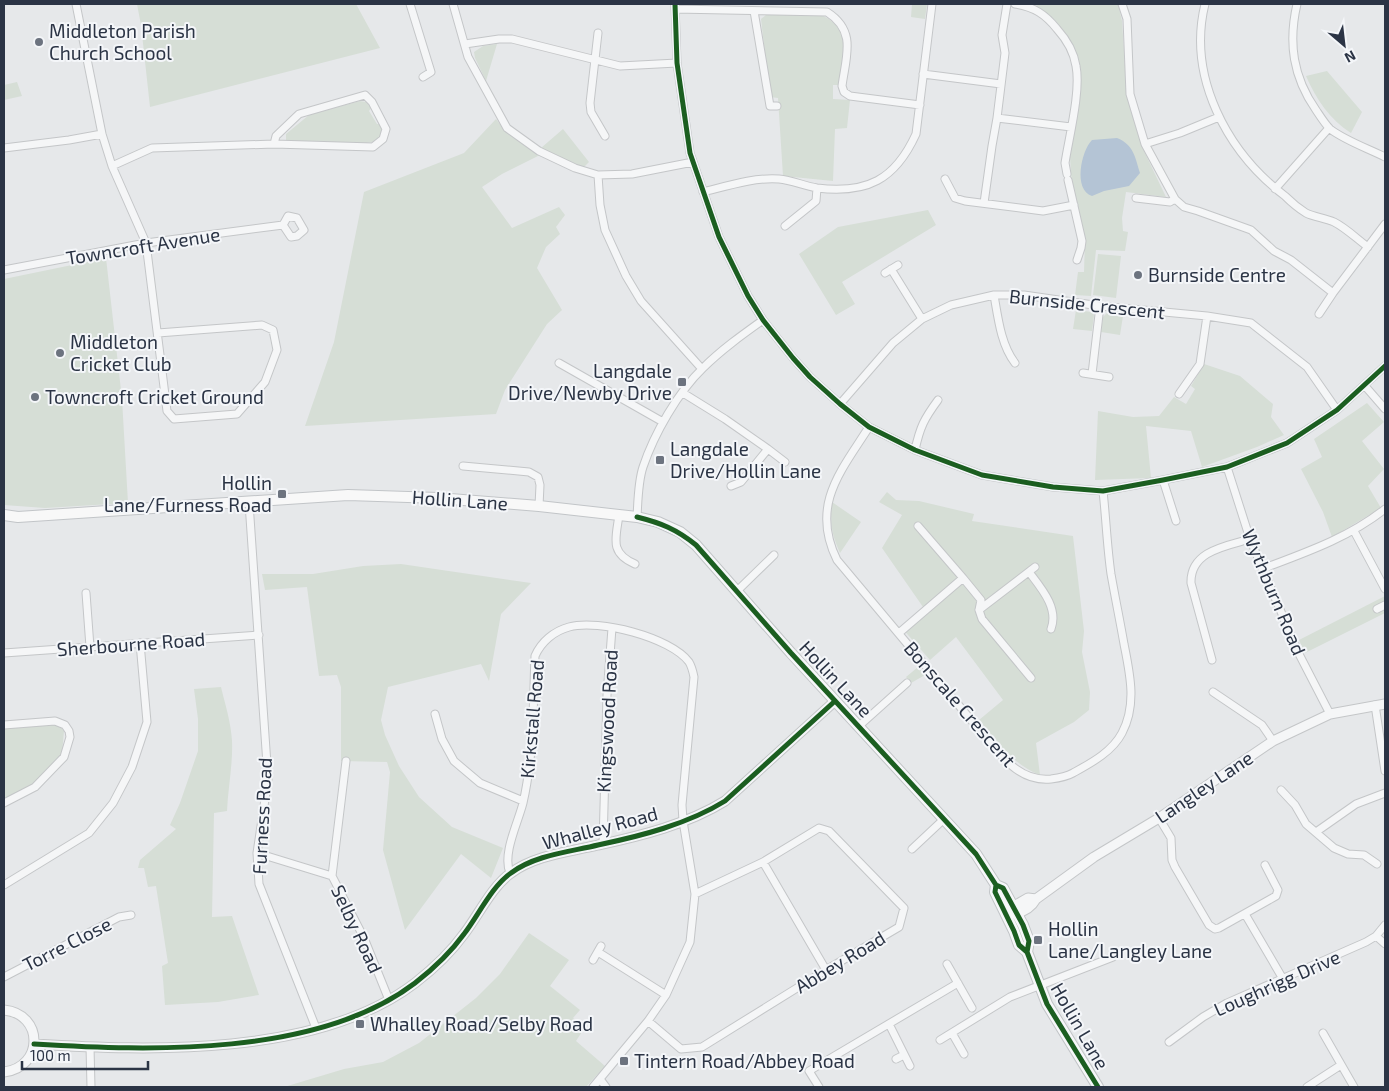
<svg xmlns="http://www.w3.org/2000/svg" width="1389" height="1091" viewBox="0 0 1389 1091" font-family="'Exo 2',sans-serif">
<rect width="100%" height="100%" fill="#e6e8ea"/>
<!-- green -->
<path fill="#d6ded6" d="M137,4H356L380,48L150,107L141,25Z
M912,4H927L925,19L911,17Z
M1035,4H1118L1122,21L1127,95L1144,151L1166,197L1126,192L1122,218L1123,231L1128,232L1125,251L1096,250L1091,296L1075,295L1078,272H1084L1085,239L1071,175L1070,157L1080,89L1079,60L1067,36L1056,21Z
M819,14C854,28 842,56 839,85H833V99L850,100L847,128L835,129L833,181L783,176L778,98L770,97L761,19L766,15Z
M497,44L486,81L475,58L474,52L483,46Z
M1327,71L1362,112L1351,133C1330,120 1316,99 1306,76Z
M17,82L22,96L4,100V85Z
M360,101L366,102L371,108L369,111L377,124H381L382,136L373,142L360,144H289L286,140V134L309,115Z
M496,119L506,132L540,155L502,174L482,187L512,228L559,207L565,215L556,227L560,234L546,247L537,268L562,310L547,324L505,390L496,414L305,426L334,342L364,192L464,153Z
M563,129L589,162L584,167L552,155L541,148Z
M928,210L936,225L842,282L855,304L836,315L799,254L838,227Z
M1098,254L1121,256L1116,298L1093,295Z
M106,258L122,399L128,503L45,508L4,505V279Z
M1076,310L1092,312L1094,315L1092,331L1073,329Z
M1107,313L1123,316L1120,335L1101,332L1103,317Z
M1204,364L1240,376L1273,404L1271,417L1284,435L1257,447L1202,467L1191,431L1146,426L1151,478L1095,480L1098,411L1133,417L1159,416L1174,397L1186,404L1195,389L1191,386Z
M1367,403L1384,422L1362,441L1384,469L1368,486L1381,508L1332,537L1323,512L1301,469L1322,457L1314,439Z
M887,492L896,500L919,501L974,514L972,521L1073,536L1084,631L1082,652L1090,692L1089,710L1074,722L1036,743L1040,775C1013,765 997,741 979,720L1003,700L956,637L930,660L901,627L923,607L882,548L902,515L879,502Z
M832,502L861,522L840,553C831,533 830,523 832,502Z
M401,564L531,583L501,614L489,681L481,664L388,687L381,720L385,735L399,766L419,797L452,827L503,848L491,878L461,854L405,930L383,850L390,772L387,762L341,761V687L337,675L319,676L307,587L265,590L262,574H313L363,566Z
M1385,596V613L1305,653L1299,640Z
M918,667L925,675L911,683L906,677Z
M221,687C225,704 231,722 232,741C233,764 228,788 227,811L214,813L212,917L232,916L259,995L218,1002L165,1005L162,966L168,963L156,886L148,887L144,868H138L140,860L176,829L170,825L180,803L198,751V719L194,689Z
M58,724L64,731L62,754L32,786L4,801V727Z
M529,933L569,960L550,986L580,1010L573,1018L585,1027L576,1041L605,1066L586,1087H284L344,1069L383,1062L419,1043L476,998L500,974Z"/>
<!-- water -->
<path fill="#b4c4d5" d="M1117,138C1134,145 1135,157 1140,173L1129,186L1104,191L1092,196C1073,190 1081,151 1092,140Z"/>
<g fill="none" stroke-linecap="round" stroke-linejoin="round">
<defs>
<path id="minor" d="M76,4L102,134L112,166L146,243L167,411L174,419L237,414L265,382L277,350L273,330L262,325L158,333
M410,4L431,72L423,77
M453,4L468,57L507,128L539,151L575,168L598,175L632,174L693,162
M675,4L677,63L690,153L719,237L748,296L763,320L793,358L810,377L840,404L869,427L915,450L982,475L1053,487L1103,491L1163,480L1227,467L1287,443L1337,410L1385,366
M1015,4C1034,7 1045,14 1057,29C1066,39 1074,53 1076,66C1081,91 1069,137 1065,163L1067,174
M1122,4L1127,19L1130,94L1145,144L1175,199L1184,207L1198,211L1251,230L1274,251L1291,260L1333,293
M1205,4C1187,77 1227,152 1285,196C1291,202 1298,208 1306,213C1314,217 1325,218 1334,222C1346,228 1357,239 1368,247
M1297,4C1288,43 1293,77 1316,110C1320,116 1325,124 1330,129C1346,141 1367,148 1385,157
M675,9L827,12C857,31 846,56 842,86L844,92L850,96L920,105
M754,11L770,106H777
M598,33L590,103L591,112L605,136
M465,44L499,39H512L620,66L677,63
M923,74L1001,84
M997,118L1071,127
M1145,144L1180,133L1219,117
M4,148L69,140L102,134
M112,166L152,148L274,144L373,147L383,139L386,129L372,102L365,95L299,114L276,136L274,144
M598,175L600,205L605,230L626,276L641,301L702,369
M945,179L955,198L965,201L1043,211L1074,205
M1068,180L1082,241L1081,248L1077,260
M1275,189L1329,128
M703,192C727,186 755,177 779,179C792,180 804,186 817,188C867,194 895,180 916,134L932,4
M1136,198L1170,202L1175,199
M984,203L992,146L997,118L1005,53L1002,35L1007,4
M288,216L297,218L304,230L297,236L291,237L283,225Z
M785,226L816,201L817,188
M891,269L922,319
M4,270L146,243L283,225
M885,273L898,265
M994,295C998,318 1001,345 1015,363
M1319,314L1333,293L1385,224
M559,363L663,422
M1083,373L1109,377
M1092,374L1100,306
M1365,386L1385,409
M683,393L725,419L768,449L741,482L731,486
M1179,394L1200,364L1207,316
M840,404L893,343L922,319L951,305L994,295H1024L1100,306L1207,316L1251,323L1307,367L1337,410
M869,427C841,471 810,505 837,560L987,739C1004,759 1021,782 1051,779C1059,778 1066,777 1073,773C1091,763 1112,752 1122,733C1137,705 1130,674 1124,644C1120,621 1115,597 1111,574C1107,546 1106,518 1103,491
M768,449L785,462
M915,450C920,427 924,419 938,400
M463,466L529,472L538,477L540,485L539,506
M1227,467L1250,539L1299,654L1330,714
M1163,480L1176,521
M249,503L268,779L257,853L259,884L316,1028
M619,515C616,538 609,553 635,564
M637,517C638,501 638,482 643,467C654,434 678,392 703,368C721,350 742,335 763,320
M918,526L963,578
M1354,531L1385,589
M1262,569C1307,552 1348,538 1385,509
M1029,572C1041,588 1059,608 1051,629
M737,591L774,555
M86,593L90,647
M1377,609L1385,605
M979,610L1035,567
M899,633L963,578L981,600L979,610L982,619L1031,678
M4,653L259,635
M1212,660L1191,583C1190,551 1226,546 1250,539
M1213,692L1262,725L1273,741
M1375,705L1385,771
M435,714L442,739L454,761L480,783L523,801
M4,725L55,721L65,725L69,731L70,737L64,757L35,787L4,803
M859,726L907,683
M1281,790L1295,805L1306,824L1334,848L1348,854L1364,855L1377,864
M1159,818L1171,838L1172,860L1175,867L1209,925L1215,929L1219,928L1276,896L1278,890L1265,865
M1316,832L1356,804L1385,793
M603,844L607,695L612,628
M912,849L944,819
M257,853L332,876L364,938L389,1000
M763,862L826,970
M510,873C502,854 518,823 523,803C534,755 533,705 535,656C541,642 554,631 569,627C599,619 670,637 689,662C692,667 693,672 694,677L682,805L683,821L695,894L690,942L666,995L648,1021L593,1087
M332,876L346,761
M4,885L89,833L113,803L132,767L147,722L140,643
M1245,914L1283,979
M1376,936L1385,944
M598,952L666,995
M593,960L601,946
M947,964L972,1008
M4,977L119,917L131,915
M648,1021L681,1049L702,1047L826,970L899,927L904,908L829,831L819,828L763,862L695,894
M889,1024L910,1066
M952,1033L964,1054
M1323,1033L1354,1087
M940,1040L1010,997L1113,957
M1169,1042L1203,1017L1227,1003L1366,942L1376,936L1385,925
M90,1047L91,1087
M896,1059L904,1055
M600,1079L606,1087
M819,1087L809,1071L958,983
M1307,1087L1341,1065"/>
<path id="tertiary" d="M1028,898L1036,899C1030,910 1019,914 1006,915L1014,906Z
M1036,899L1094,857L1159,818L1273,741L1330,714L1385,704
M4,1010C44,1014 44,1067 4,1072
M34,1044C150,1051 318,1057 415,983C433,969 451,952 464,934C478,916 492,886 511,873C535,855 569,852 598,845C641,836 688,824 725,801L835,701"/>
<path id="primary" d="M4,515L18,517L348,495L438,498L539,506L637,517L658,522L680,532L696,545L791,653L976,854L996,885L1003,888L1023,925L1029,941L1027,952L1047,1004L1098,1087
M996,885L995,892L1014,931L1019,945L1027,952"/>
</defs>
<!-- minor casing -->
<use href="#minor" stroke="#c4c6c8" stroke-width="9"/>
<!-- tertiary casing -->
<use href="#tertiary" stroke="#c4c6c8" stroke-width="11"/>
<!-- primary casing -->
<use href="#primary" stroke="#c2c5c8" stroke-width="12"/>
<!-- minor -->
<use href="#minor" stroke="#f5f6f7" stroke-width="7"/>
<!-- tertiary -->
<use href="#tertiary" stroke="#f5f6f7" stroke-width="9"/>
<!-- primary -->
<use href="#primary" stroke="#f8f8f8" stroke-width="10"/>
<defs>
<path id="cycleway" d="M675,4L677,63L690,153L719,237L748,296L763,320L793,358L810,377L840,404L869,427L915,450L982,475L1053,487L1103,491L1163,480L1227,467L1287,443L1337,410L1385,366
M637,517C661,523 676,529 696,545L791,653L976,854L996,885L1003,888L1023,925L1029,941L1027,952L1047,1004L1098,1087
M996,885L995,892L1014,931L1019,945L1027,952
M34,1044C150,1051 318,1057 415,983C433,969 451,952 464,934C478,916 492,886 511,873C535,855 569,852 598,845C641,836 688,824 725,801L835,701"/>
</defs>
<!-- cycleway casing -->
<use href="#cycleway" stroke="#f4f6f9" stroke-width="8"/>
<!-- cycleway -->
<use href="#cycleway" stroke="#1b5e20" stroke-width="5"/>
</g>
<!-- markers -->
<g fill="#6c737f" stroke="#f4f6f9" stroke-width="2">
<circle cx="39" cy="42" r="5"/>
<circle cx="1138" cy="275" r="5"/>
<circle cx="60" cy="353" r="5"/>
<rect x="677" y="377" width="10" height="10" rx="2.5"/>
<circle cx="35" cy="397" r="5"/>
<rect x="655" y="455" width="10" height="10" rx="2.5"/>
<rect x="277" y="489" width="10" height="10" rx="2.5"/>
<rect x="1033" y="935" width="10" height="10" rx="2.5"/>
<rect x="355" y="1019" width="10" height="10" rx="2.5"/>
<rect x="619" y="1056" width="10" height="10" rx="2.5"/>
</g>
<g text-anchor="middle" stroke-width="4" stroke-linejoin="round" paint-order="stroke">
<!-- poi labels -->
<g font-size="19" fill="#2b3445" stroke="#f4f6f9" text-anchor="start">
<text x="49" y="38">Middleton Parish<tspan x="49" dy="22">Church School</tspan></text>
<text x="1148" y="282">Burnside Centre</text>
<text x="70" y="349">Middleton<tspan x="70" dy="22">Cricket Club</tspan></text>
<text x="672" y="378" text-anchor="end">Langdale<tspan x="672" dy="22">Drive/Newby Drive</tspan></text>
<text x="45" y="404">Towncroft Cricket Ground</text>
<text x="670" y="456">Langdale<tspan x="670" dy="22">Drive/Hollin Lane</tspan></text>
<text x="272" y="490" text-anchor="end">Hollin<tspan x="272" dy="22">Lane/Furness Road</tspan></text>
<text x="1048" y="936">Hollin<tspan x="1048" dy="22">Lane/Langley Lane</tspan></text>
<text x="370" y="1031">Whalley Road/Selby Road</text>
<text x="634" y="1068">Tintern Road/Abbey Road</text>
</g>
<!-- street labels -->
<g font-size="19" fill="#2b3445" stroke="#f4f6f9">
<text transform="translate(143 246) rotate(-9)" y="7">Towncroft Avenue</text>
<text transform="translate(1087 304) rotate(6)" y="7">Burnside Crescent</text>
<text transform="translate(460 500) rotate(4)" y="7">Hollin Lane</text>
<text transform="translate(1274 592) rotate(67)" y="7">Wythburn Road</text>
<text transform="translate(131 644) rotate(-4)" y="7">Sherbourne Road</text>
<text transform="translate(836 679) rotate(47)" y="7">Hollin Lane</text>
<text transform="translate(960 704) rotate(49)" y="7">Bonscale Crescent</text>
<text transform="translate(532 719) rotate(-85)" y="7">Kirkstall Road</text>
<text transform="translate(607 721) rotate(-87)" y="7">Kingswood Road</text>
<text transform="translate(1204 787) rotate(-34)" y="7">Langley Lane</text>
<text transform="translate(262 816) rotate(-87)" y="7">Furness Road</text>
<text transform="translate(600 828) rotate(-15)" y="7">Whalley Road</text>
<text transform="translate(357 929) rotate(65)" y="7">Selby Road</text>
<text transform="translate(67 944) rotate(-27)" y="7">Torre Close</text>
<text transform="translate(840 962) rotate(-31)" y="7">Abbey Road</text>
<text transform="translate(1277 983) rotate(-24)" y="7">Loughrigg Drive</text>
<text transform="translate(1080 1026) rotate(60)" y="7">Hollin Lane</text>
</g>
</g>
<!-- border -->
<rect width="1389" height="1091" fill="none" stroke="#2b3445" stroke-width="10"/>
<!-- north arrow -->
<g transform="translate(1344 45) rotate(152)" stroke="#f4f6f9" stroke-width="4" paint-order="stroke">
<path d="M0-4L9 19L0 12L-9 19Z" fill="#2b3445"/>
<text y="-8" font-size="14" font-weight="bold" text-anchor="middle" fill="#2b3445">N</text>
</g>
<!-- scale -->
<path d="M22 1061v8h126v-8" fill="none" stroke="#2b3445" stroke-width="2.5"/>
<text x="30" y="1061" font-size="15" fill="#2b3445" stroke="#f4f6f9" stroke-width="4" paint-order="stroke">100 m</text>
</svg>
